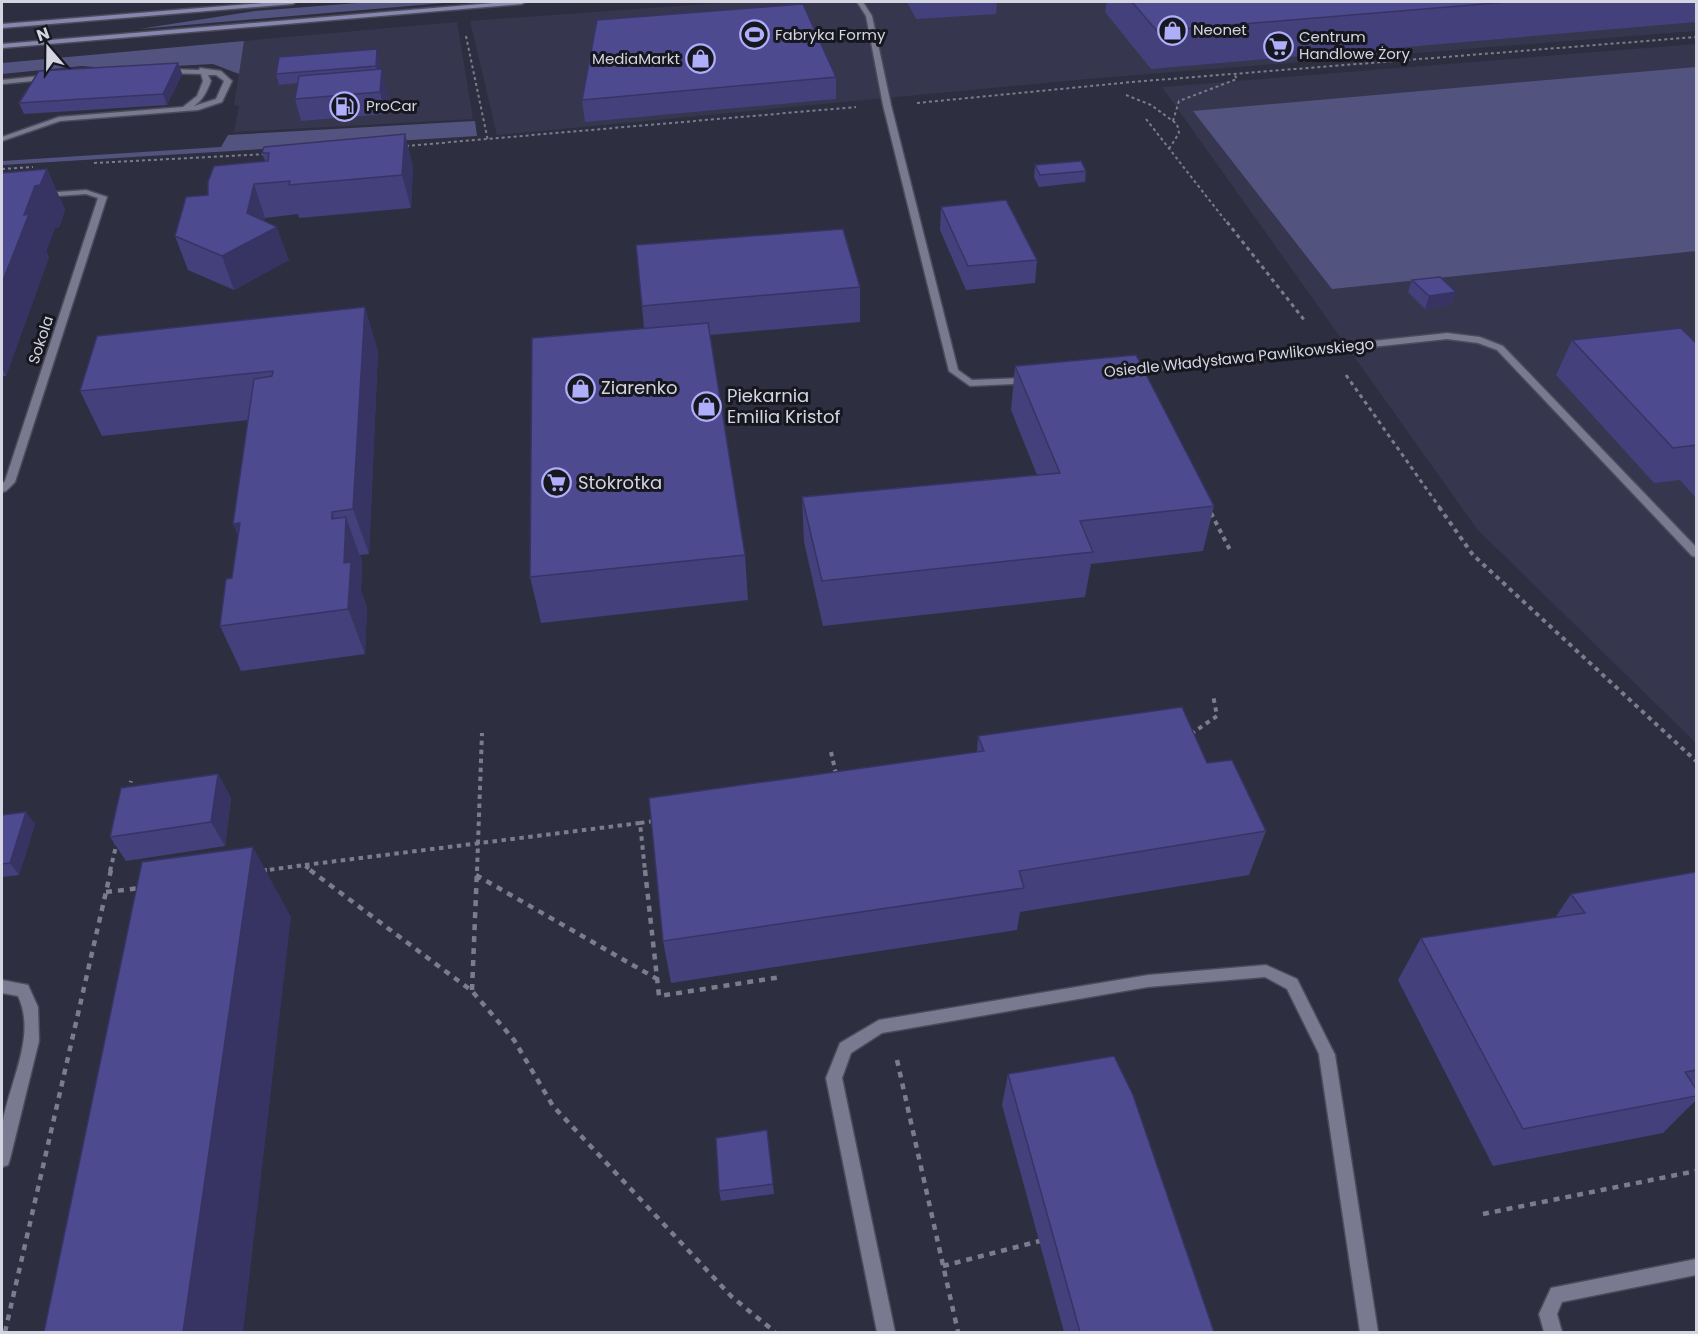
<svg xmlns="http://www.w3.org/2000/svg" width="1698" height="1334" viewBox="0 0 1698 1334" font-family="Poppins,sans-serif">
<rect width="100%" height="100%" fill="#2d2e40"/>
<!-- built -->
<path fill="#36364f" d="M734,2H1696V31L1098,78L497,135L470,21Z
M457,22L473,119L234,132L239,106L234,105L244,41Z
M1696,44V743L1477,529L1162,87Z"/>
<!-- green -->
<path fill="#535380" d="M370,2L444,3L139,29L255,11Z
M244,41L239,74L213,64L118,69L82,66L2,74V63Z
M1696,67V251L1332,289L1193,111Z
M475,121L477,136L2,165V161L221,147L228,135Z"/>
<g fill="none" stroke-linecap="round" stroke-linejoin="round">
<defs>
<path id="lane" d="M200,68L221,71L232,81L222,102L198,110L60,121L2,141V137L59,117L183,107L197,96L203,81L201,74L166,73L162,71L166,69L199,70ZM208,75H216L224,81L216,99L194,106C203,100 207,91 211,81Z
M50,75H53V79L2,84V80Z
M1327,1048L1332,1050L1335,1055L1378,1332H1360L1319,1055L1322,1050Z
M1696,1259V1275L1562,1302L1557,1314L1562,1332H1544L1539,1314L1551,1288Z"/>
<path id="street" d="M857,2H863L872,16L891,105L958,370L972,380L1028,378L1031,379V383L970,386L949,371L883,105L866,16Z
M86,190L107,197L15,482L6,491L2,492V484L5,481L98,198L86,194L44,197L40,195L44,193Z
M1447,333L1480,337L1503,346L1696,547V557L1692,556L1497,350L1478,343L1447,339L1129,373L1124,370L1129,367Z
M1266,965L1297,979L1335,1055L1332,1060L1327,1062L1322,1060L1287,989L1265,977L1148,987L882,1033L851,1053L842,1078L895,1332H877L826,1078L840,1043L879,1020L1148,975Z
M2,980L28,985L38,1007L39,1041L10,1159L8,1165L2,1167C1,1156 0,1141 2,1129C6,1087 38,1038 18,996L2,993Z"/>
<path id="secondary" d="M275,2H296L293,4L2,28V24Z
M505,2H525L522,4L2,48V44Z"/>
</defs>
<!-- lane casing -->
<use href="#lane" stroke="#4b4b5a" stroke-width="3"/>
<!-- street casing -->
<use href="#street" stroke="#4b4b5a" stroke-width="3"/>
<!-- secondary casing -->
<use href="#secondary" stroke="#4b4b5a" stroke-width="3"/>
<!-- path-far3 -->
<path stroke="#7c7d8c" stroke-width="2" stroke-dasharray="3 3" stroke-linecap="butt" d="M466,36L488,141
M1126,95L1151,105L1177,124L1179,133L1169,149
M917,103L1132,82L1696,37
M1146,119L1228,224
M1173,121L1179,101L1237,79L1234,74
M406,146L856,107
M94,163L267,154
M2,169L33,167"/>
<!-- path-far2 -->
<path stroke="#7c7d8c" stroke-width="3" stroke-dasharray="4 4" stroke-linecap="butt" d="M1227,222L1305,321
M1346,375L1440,508"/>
<!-- path-far1 -->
<path stroke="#7c7d8c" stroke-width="4" stroke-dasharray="4.5 4.5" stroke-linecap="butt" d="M1439,507L1473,555L1696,761
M1211,513L1231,552
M1191,734L1217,716L1213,695
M831,752L836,774
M128,791L131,781
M640,823L654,821
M305,865L640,823L645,871
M110,871L117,842
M261,871L304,865L312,871
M477,871L482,733"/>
<!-- path -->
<path stroke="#7c7d8c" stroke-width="4.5" stroke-dasharray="6 6" stroke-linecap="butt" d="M310,870L472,991L514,1040L553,1106L732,1297L775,1332
M645,870L659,996L781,977
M261,871L270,870
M476,875L657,979
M106,892L141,888
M472,990L477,870
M897,1060L958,1332
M1483,1214L1696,1171
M943,1266L1040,1241
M5,1332L111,870"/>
<!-- lane -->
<use href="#lane" fill="#79798f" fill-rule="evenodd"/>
<!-- street -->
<use href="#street" fill="#79798f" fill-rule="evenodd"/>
<!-- secondary -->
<use href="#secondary" fill="#8686ae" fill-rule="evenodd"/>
</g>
<!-- wall -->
<path fill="#43407b" d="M907,2H997L996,14L916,19Z
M1107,2H1696V22L1151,69L1105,12Z
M380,60L379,70L387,91L385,114L301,121L295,99L298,83L279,85L276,74Z
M178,63L182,74L167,105L24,114L19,103Z
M836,77V99L585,122L582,100Z
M264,147L413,166L411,208L299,218L298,214L265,218L264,221L289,260L234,290L188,270L175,236L208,195L265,161L262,153Z
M1035,165L1086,171L1085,182L1039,187L1034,177Z
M47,169L65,210L59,227L55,228L46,251L49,257L6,376H2V173Z
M941,207L1037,260L1035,283L966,290L940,230Z
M1412,280L1456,292L1451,305L1425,309L1408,292Z
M860,287V322L710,335L745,555L748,600L541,623L530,577L644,329L642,306Z
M1572,340L1696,343V498L1680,480L1654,483L1556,375Z
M378,351L369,554L360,555L362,562L361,591L367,607L365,654L241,671L220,626L232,578L238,535L233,524L248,420L102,436L80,391Z
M1015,366L1214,506L1203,551L1091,564L1085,597L823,626L804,542L802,497L1037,475L1011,410Z
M978,736L1207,763L1266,831L1249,875L1020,912L1017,930L671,983L663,941L977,752Z
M218,774L231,798L225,846L126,861L110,837Z
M2,815L35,824L19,875L2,877Z
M1696,872V1102H1694L1663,1133L1493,1166L1398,980L1421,938L1555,918L1571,894Z
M1008,1074L1214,1332H1064L1002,1105Z
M767,1130L774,1194L721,1201L719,1191Z"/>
<!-- shaded-wall -->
<path fill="#373464" d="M377,49L380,60L379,77L376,66Z
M178,63L182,74L167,105L163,94Z
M382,69L387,91L385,114L380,92Z
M405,134L413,166L411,208L402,175Z
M47,169L65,210L59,227L55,228L46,251L49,257L6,376L2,368V283L24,215L35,186Z
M254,184L265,218L261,235L277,227L289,260L234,290L222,256L247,213Z
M1456,292L1451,305L1425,309L1429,296Z
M365,307L378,351L369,554L353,509Z
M332,512L345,548L346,517L362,562L361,591L367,607L365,654L348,609L344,563L332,519Z
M240,523L253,569L233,524Z
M218,774L231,798L225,846L211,822Z
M26,812L35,824L19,875L10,863Z
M253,847L291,917L243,1332H183Z"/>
<!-- building -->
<path fill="#4e4a8f" stroke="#373464" stroke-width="1.5" d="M1132,2H1508L1157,31Z
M803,4L836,77L582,100L597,20Z
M377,49L376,66L276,74L279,57Z
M178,63L163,94L19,103L39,71Z
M382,69L380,92L295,99L299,76Z
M405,134L402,175L289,185L290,181L254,184L247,213L277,227L222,256L175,236L186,197L208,195V182L214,166L268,161L269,153H262L264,147Z
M1081,161L1086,171L1040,175L1035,165Z
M47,169L40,185L35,186L24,215L29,214L2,283V173Z
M1006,200L1037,260L968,266L941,207Z
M843,229L860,287L642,306L636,245Z
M1440,277L1456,292L1429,296L1412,280Z
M365,307L353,509L332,512V519L346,517L344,563L351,562L348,609L220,626L226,579L232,578L240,523L233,524L254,379L272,376L273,371L80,391L97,336Z
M708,323L745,555L530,577L532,338Z
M1681,328L1696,343V445L1673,448L1572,340Z
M1136,355L1214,506L1080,521L1093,552L822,581L802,497L1060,473L1015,366Z
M1182,707L1207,763L1232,760L1266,831L1019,871L1024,888L663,941L649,798L984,751L978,736Z
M218,774L211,822L110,837L121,788Z
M26,812L10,863L2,864V815Z
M253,847L183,1332H44L142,862Z
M1696,872V1070L1685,1072L1696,1089V1096L1523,1129L1421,938L1585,913L1571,894Z
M1114,1056L1133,1095L1214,1332H1080L1008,1074Z
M767,1130L773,1184L719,1191L716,1138Z"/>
<!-- icons -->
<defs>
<symbol id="shop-ring" viewBox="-11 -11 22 22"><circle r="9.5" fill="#17171f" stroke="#aeaefa" stroke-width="1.5"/><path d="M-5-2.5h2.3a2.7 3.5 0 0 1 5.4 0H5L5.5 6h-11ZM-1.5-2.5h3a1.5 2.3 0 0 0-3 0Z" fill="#aeaefa"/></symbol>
<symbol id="stadium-ring" viewBox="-11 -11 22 22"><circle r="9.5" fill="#17171f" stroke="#aeaefa" stroke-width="1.5"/><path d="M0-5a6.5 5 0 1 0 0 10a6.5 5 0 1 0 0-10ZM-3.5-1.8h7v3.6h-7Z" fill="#aeaefa"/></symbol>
<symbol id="supermarket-ring" viewBox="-11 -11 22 22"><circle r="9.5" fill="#17171f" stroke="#aeaefa" stroke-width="1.5"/><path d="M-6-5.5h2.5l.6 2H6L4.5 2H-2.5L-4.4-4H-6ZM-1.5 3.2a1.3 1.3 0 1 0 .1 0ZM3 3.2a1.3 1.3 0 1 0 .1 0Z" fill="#aeaefa"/></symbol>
<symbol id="fuel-ring" viewBox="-11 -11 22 22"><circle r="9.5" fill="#17171f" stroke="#aeaefa" stroke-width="1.5"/><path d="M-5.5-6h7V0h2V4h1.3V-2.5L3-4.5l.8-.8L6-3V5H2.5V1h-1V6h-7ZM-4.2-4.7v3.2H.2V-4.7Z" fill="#aeaefa"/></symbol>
</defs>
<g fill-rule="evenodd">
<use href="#shop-ring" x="1156" y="14" width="33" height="33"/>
<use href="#stadium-ring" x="738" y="18" width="33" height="33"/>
<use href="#supermarket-ring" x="1262" y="30" width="33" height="33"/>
<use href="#shop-ring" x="684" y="42" width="33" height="33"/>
<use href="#fuel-ring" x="328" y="90" width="33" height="33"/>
<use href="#shop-ring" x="564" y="372" width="33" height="33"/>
<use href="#shop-ring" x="690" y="390" width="33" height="33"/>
<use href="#supermarket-ring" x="540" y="466" width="33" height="33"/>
</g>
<g text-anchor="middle" stroke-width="6" stroke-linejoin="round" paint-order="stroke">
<!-- far-poi labels -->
<g font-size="15" fill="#d4d5e1" stroke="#17171f" text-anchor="start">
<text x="1193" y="35">Neonet</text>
<text x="775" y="40">Fabryka Formy</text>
<text x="1299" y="42">Centrum<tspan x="1299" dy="17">Handlowe Żory</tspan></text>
<text x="680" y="64" text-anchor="end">MediaMarkt</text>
<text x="366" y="111">ProCar</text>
</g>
<!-- far-street labels -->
<g font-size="15" fill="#d4d5e1" stroke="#17171f">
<text transform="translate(41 340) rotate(-72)" y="5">Sokola</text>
<text transform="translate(1239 358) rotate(-6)" y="5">Osiedle Władysława Pawlikowskiego</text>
</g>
<!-- poi labels -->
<g font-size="18" fill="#d4d5e1" stroke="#17171f" text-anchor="start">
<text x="601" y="394">Ziarenko</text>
<text x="727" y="402">Piekarnia<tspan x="727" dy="21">Emilia Kristof</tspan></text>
<text x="578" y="489">Stokrotka</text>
</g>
</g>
<!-- border -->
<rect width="1698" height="1334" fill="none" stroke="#d4d5e1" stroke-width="6"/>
<!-- north arrow -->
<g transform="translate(48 48) rotate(340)" stroke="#17171f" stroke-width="4.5" paint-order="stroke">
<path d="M0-4.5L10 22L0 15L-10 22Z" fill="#d4d5e1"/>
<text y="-9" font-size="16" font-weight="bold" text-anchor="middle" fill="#d4d5e1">N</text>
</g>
</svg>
